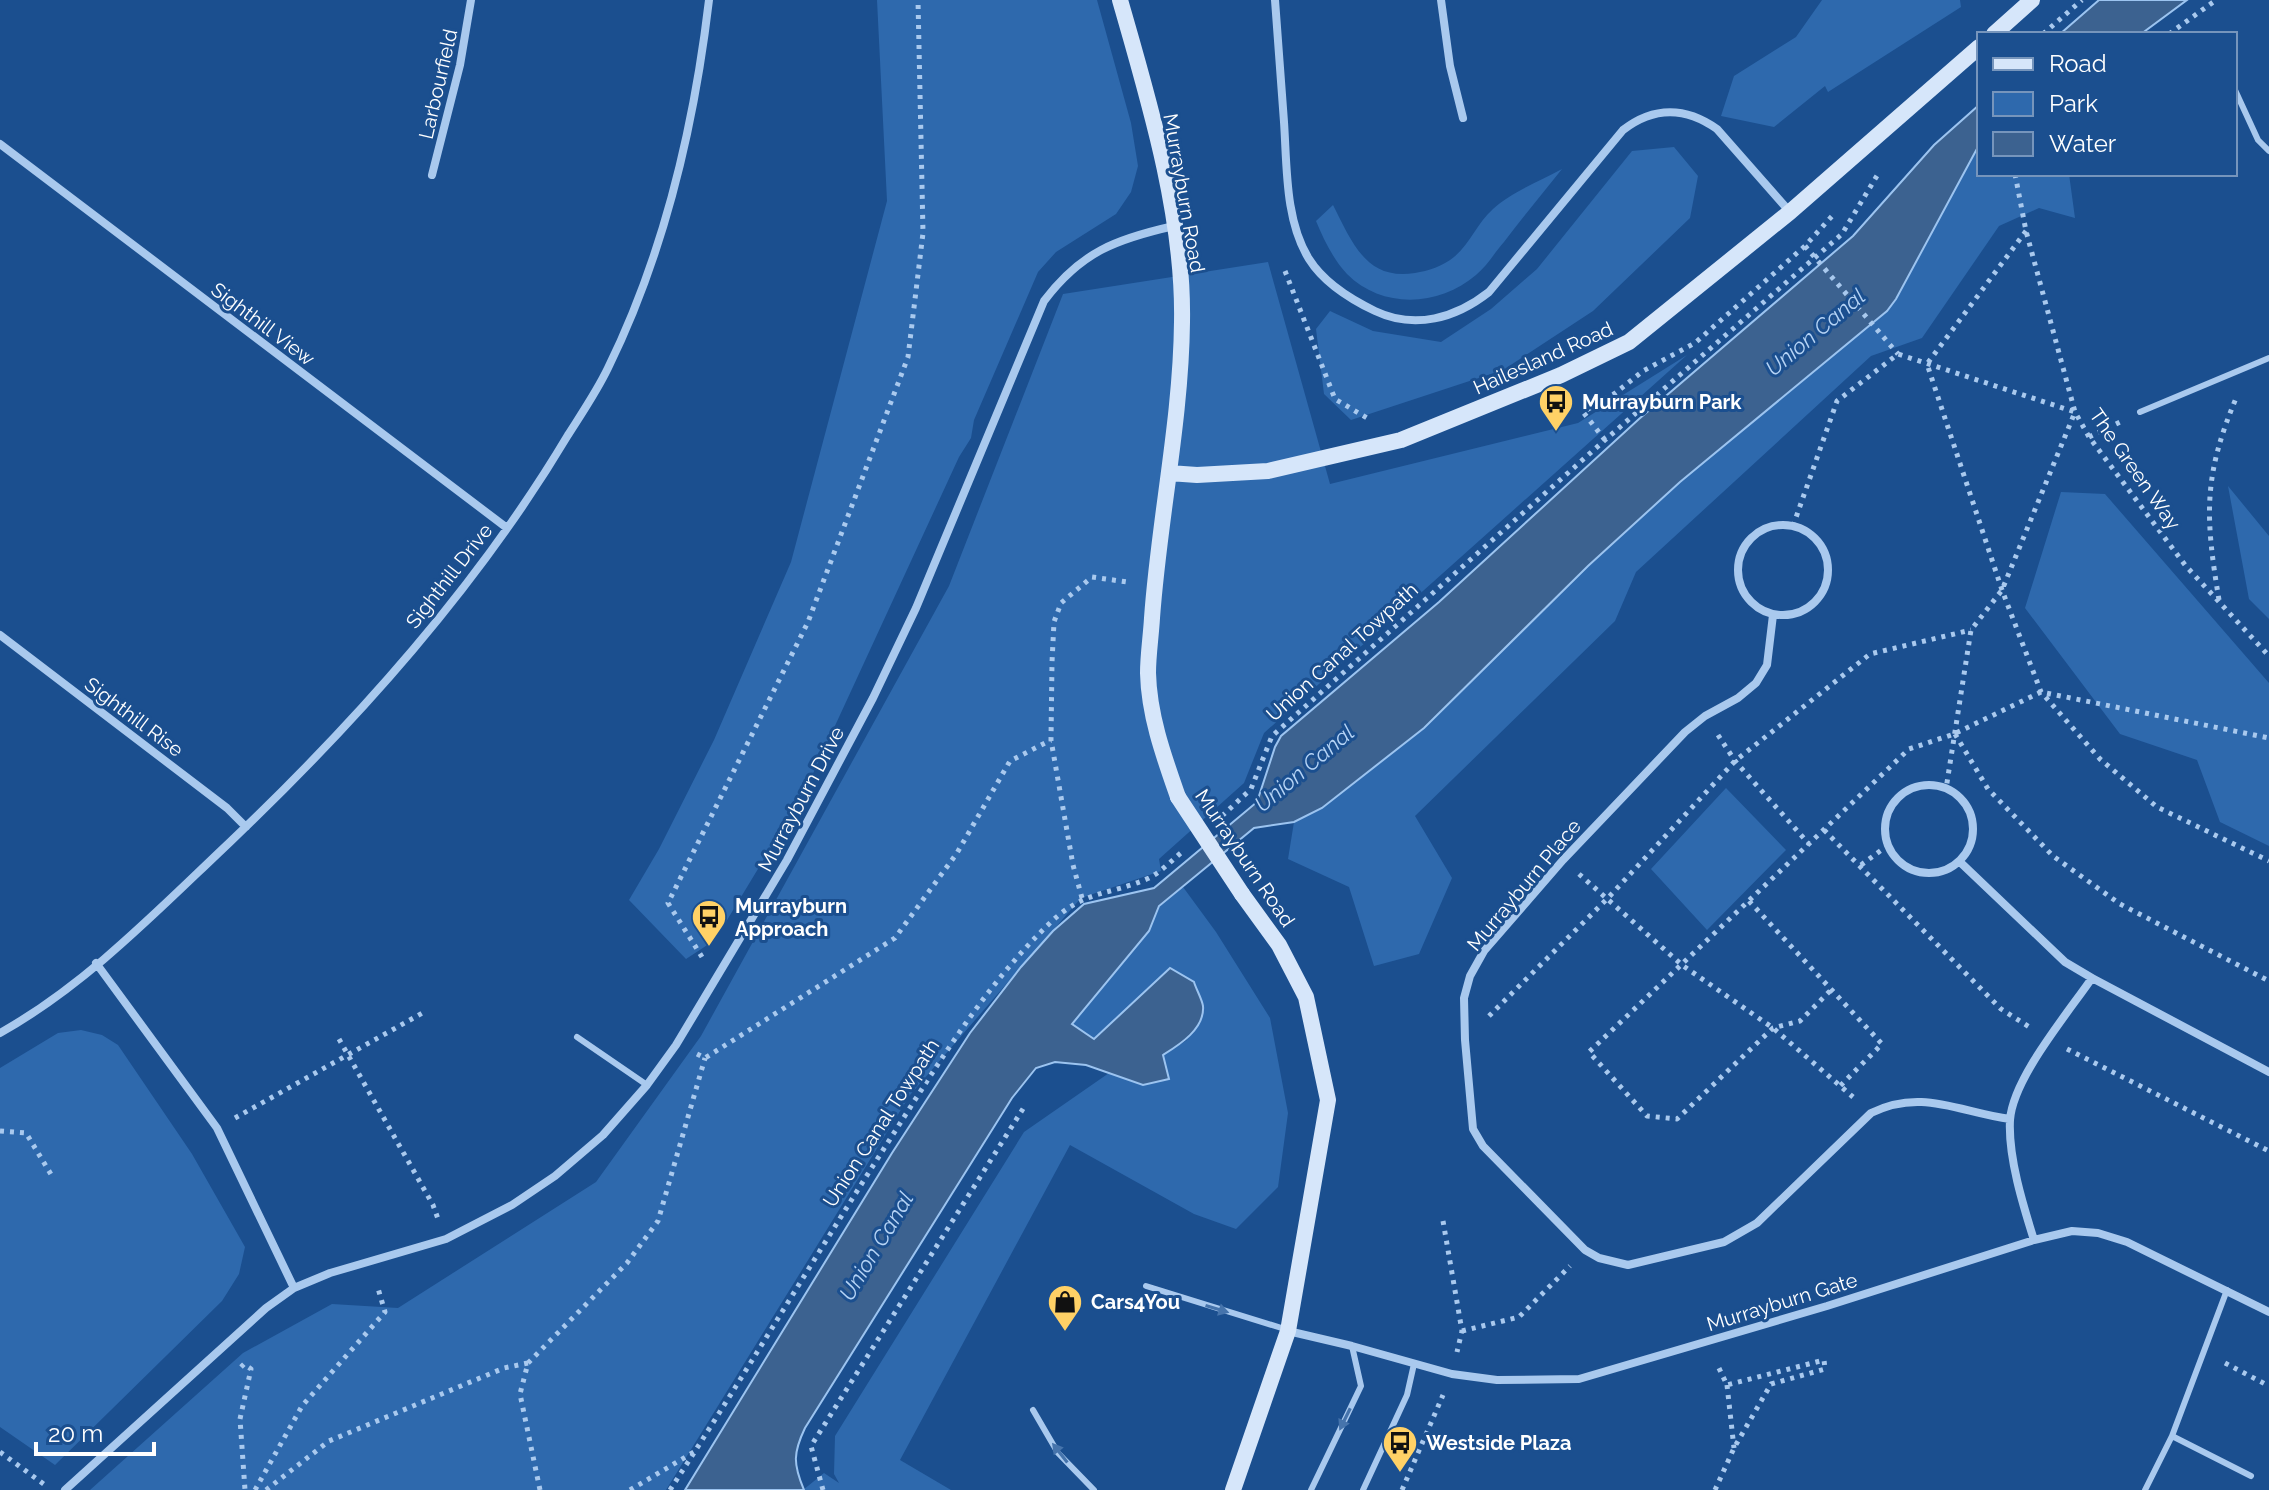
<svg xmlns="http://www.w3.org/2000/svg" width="2269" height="1490" viewBox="0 0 2269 1490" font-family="Raleway,sans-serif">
<rect width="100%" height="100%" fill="#1b4f8f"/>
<!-- green -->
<path fill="#2e69ad" d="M877,0H1097L1131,123L1138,166L1131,192L1116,214L1056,252L1038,272L974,420L971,438L959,457L804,793L715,940L686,959L629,900L659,849L714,740L791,562L887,201Z
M1822,0H1960L1961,7L1828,92L1825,86L1774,127L1721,116L1734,76L1796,37Z
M1979,145V174H2069L2075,218L2039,208L1999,226L1922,338L1871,356L1636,572L1615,621L1415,816L1452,878L1419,954L1374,966L1349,887L1288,859L1294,822L1322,808L1424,728L1588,566L1680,482L1887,311L1896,299Z
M1674,147L1698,176L1690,218L1593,311L1503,370L1351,420L1324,394L1316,329L1330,311L1373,331L1441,342L1491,309L1537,269L1632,151Z
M1562,169C1543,193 1523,217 1504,242C1495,252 1487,266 1476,275C1440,306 1383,310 1347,274C1333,259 1324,240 1316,221L1333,205C1352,242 1366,281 1415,273C1428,271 1443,266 1454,257C1470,244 1477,223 1493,209C1511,192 1540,181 1562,169Z
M1268,262L1330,484L1578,423L1687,355L1264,733L1244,783L1159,859L1161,871L1081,898L910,1095L666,1490H90L243,1353L332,1304L398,1308L596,1182L701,1036L949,586L1063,294Z
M2228,486L2269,536V619L2249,599Z
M2061,492L2105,494L2269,683V846L2220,822L2197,760L2120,734L2025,608Z
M1726,788L1786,850L1707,930L1651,869Z
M1183,887L1216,932L1270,1018L1288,1113L1278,1187L1236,1229L1194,1214L1070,1145L900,1460L951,1490H803L824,1473L839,1483L834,1474L835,1436L1024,1132L1109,1073L1143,1085L1163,1055L1187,1040L1194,982L1182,977L1093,1039L1071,1024L1149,931L1159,906Z
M81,1030L102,1035L118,1045L192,1154L245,1247L239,1274L222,1301L55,1465L0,1427V1068L58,1033Z"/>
<!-- water -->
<path fill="#3c6290" stroke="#9cc4f0" stroke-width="2" d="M2099,0H2187L2141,34H2060Z
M1979,105V145L1896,299L1887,311L1680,482L1588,566L1424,728L1322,808L1294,822L1254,828L1159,906L1149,931L1072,1024L1094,1039L1170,968L1194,982C1196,989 1202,999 1203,1006C1205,1029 1179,1045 1163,1055L1169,1079L1143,1085L1086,1065L1055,1062L1036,1068L1012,1098L805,1428C793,1453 793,1464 804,1490H685L892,1153L970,1033L1021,967L1053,931L1084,904L1154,888L1257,802L1275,747L1281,736L1439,602L1639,419L1853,236L1934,145Z"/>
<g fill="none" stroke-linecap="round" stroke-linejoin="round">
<!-- path -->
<path stroke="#a9c9ee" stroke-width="5" stroke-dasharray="4 6" stroke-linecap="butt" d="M2043,34L2082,0
M2169,34L2216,0
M2015,174L2026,231L2075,412L2089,437L2185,565L2269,656
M2026,231L1927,364L2002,590L2041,692L2100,759L2157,807L2269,861
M1285,271L1335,399L1367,418
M2089,437L2120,422
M1605,440L1583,412L1614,394L1643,371L1695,343L1805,246L1833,215
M1793,526L1837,401L1898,354L2075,412L2002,590L1971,630L1946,789
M2219,600C2205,516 2203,476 2237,396
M1955,734L1988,789L2053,856L2120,904L2269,981
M1718,735L1735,761L1809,844
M1222,816L1251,789L1272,736L1605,440L1842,234L1878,174
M1824,830L2001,1009L2031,1028
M1861,865L1887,846
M1579,874L1682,965L1773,1028L1853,1097
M1082,898L1073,865L1051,740L1052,662L1054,622L1061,603L1092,577L1127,582
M1749,901L1882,1044L1840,1086
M702,957L668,903L808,622L908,357L923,233L918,0
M1830,991L1800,1021L1773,1028L1677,1119L1647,1116L1589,1052L1909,749L1954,734L2041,692L2269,738
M1489,1016L1607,899L1735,761L1870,654L1971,630
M339,1039L433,1205L438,1219
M2067,1049L2269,1151
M697,1054L705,1058L895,938L957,853L1010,761L1051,740
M235,1118L426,1011
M0,1131L26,1133L52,1176
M1443,1221L1462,1331L1457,1352
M1462,1331L1519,1317L1570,1266
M528,1363L627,1263L658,1221L705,1058
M2225,1363L2269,1386
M241,1367L244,1364L251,1369L240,1419L245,1490
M1727,1385L1734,1448
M0,1452L45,1485
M255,1490L302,1406L385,1312L377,1285
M266,1490L329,1441L504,1368L528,1363L520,1394L540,1490
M630,1490L694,1452
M670,1490C746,1373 817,1253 892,1136C940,1061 986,984 1051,922C1086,889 1109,896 1149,878C1161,872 1171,861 1182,852
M823,1490L811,1446L1026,1104
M1402,1490L1443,1395
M1715,1490L1734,1448L1771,1384L1825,1369L1824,1360L1727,1385L1717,1364"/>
<!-- lane -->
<path stroke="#a9c9ee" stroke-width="6" d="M2235,90L2258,140L2269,151
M2140,412L2269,358
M577,1037L647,1085
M1146,1286L1288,1330
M1033,1410L1058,1453L1094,1490
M2172,1436L2251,1476
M1311,1490L1361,1386L1352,1346
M1363,1490L1407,1395L1414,1364
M2145,1490L2172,1436L2227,1290"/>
<!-- street -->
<path stroke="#a9c9ee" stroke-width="8" d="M1275,0C1278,41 1281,81 1284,122C1287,166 1285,221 1309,259C1324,283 1350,299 1375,311C1415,330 1456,318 1489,292L1623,130C1654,106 1686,107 1717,129L1790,212
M1441,0L1450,66L1463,118
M0,144L507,528
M432,175L460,65L471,0
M1738 570a45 45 0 1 1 90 0a45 45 0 1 1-90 0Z
M1773,615L1767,665L1756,683L1738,698L1705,716L1685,732L1563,860L1484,951L1470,976L1464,998L1465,1040L1473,1129L1483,1146L1585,1250L1599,1258L1628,1265L1724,1242L1757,1223L1871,1113C1921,1088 1959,1112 2010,1119
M0,635L227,808L246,827
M1885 829a44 44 0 1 1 88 0a44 44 0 1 1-88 0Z
M1960,862L2065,962L2092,978
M96,963L217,1128L294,1288
M0,1033C86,985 158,910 229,843C357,721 478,586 568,435C582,413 597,391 608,368C665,252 694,127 709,0
M2034,1240C2023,1205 2008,1157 2010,1120C2013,1078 2068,1013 2092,978L2269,1072
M1288,1331L1352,1346L1452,1374L1497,1380L1579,1379L1827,1306L2034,1240L2072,1231L2098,1233L2127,1242L2269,1312
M65,1490L266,1308L294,1288L330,1273L446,1239L512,1205L555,1176L603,1135L647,1085L676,1045L787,860L873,698L916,608L1044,301C1081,252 1116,239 1174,226"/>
<!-- secondary -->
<path stroke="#d6e6fa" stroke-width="16" d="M1120,0C1149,101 1184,216 1182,322C1181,421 1159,519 1152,618C1151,636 1148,655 1148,673C1149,716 1164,757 1178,797
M1994,34L2032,0
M1169,473L1197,475L1268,471L1401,440L1561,375L1629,342L1790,212L1979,47
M1233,1490L1288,1331L1328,1100L1306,997L1279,945L1242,894"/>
<!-- path-bridge -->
<path stroke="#a9c9ee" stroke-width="5" stroke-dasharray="4 6" stroke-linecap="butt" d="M1805,246L1898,354"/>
<!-- secondary-bridge -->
<path stroke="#d6e6fa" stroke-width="16" d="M1178,797L1242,894"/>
</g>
<!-- one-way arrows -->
<defs><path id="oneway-solid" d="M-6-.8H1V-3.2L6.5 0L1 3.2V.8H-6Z" transform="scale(2)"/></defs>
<g fill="#4674ac">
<use href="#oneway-solid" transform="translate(1217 1309) rotate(17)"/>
<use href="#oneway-solid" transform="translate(1345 1419) rotate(116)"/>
<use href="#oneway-solid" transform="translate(1060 1453) rotate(-128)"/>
</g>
<!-- icons -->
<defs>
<symbol id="bus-pin" viewBox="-11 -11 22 30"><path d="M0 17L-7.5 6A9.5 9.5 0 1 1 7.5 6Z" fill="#ffd166" stroke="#1b4f8f"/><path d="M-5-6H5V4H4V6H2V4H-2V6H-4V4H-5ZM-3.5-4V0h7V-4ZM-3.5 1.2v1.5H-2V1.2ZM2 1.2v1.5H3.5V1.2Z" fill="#111"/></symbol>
<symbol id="shop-pin" viewBox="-11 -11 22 30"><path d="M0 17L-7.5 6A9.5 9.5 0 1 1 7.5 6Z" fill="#ffd166" stroke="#1b4f8f"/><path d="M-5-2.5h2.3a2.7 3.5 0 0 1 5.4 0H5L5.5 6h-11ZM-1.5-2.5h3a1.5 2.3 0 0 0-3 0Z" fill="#111"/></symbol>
</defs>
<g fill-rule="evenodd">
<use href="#bus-pin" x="1536" y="382" width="40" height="54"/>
<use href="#bus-pin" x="689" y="897" width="40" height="54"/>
<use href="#shop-pin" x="1045" y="1282" width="40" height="54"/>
<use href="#bus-pin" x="1380" y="1423" width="40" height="54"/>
</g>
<g text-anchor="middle" stroke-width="6" stroke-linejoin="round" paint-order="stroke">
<!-- street labels -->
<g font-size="20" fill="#fff" stroke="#1b4f8f">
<text transform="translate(438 84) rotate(-77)" y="7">Larbourfield</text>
<text transform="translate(1184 193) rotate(80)" y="7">Murrayburn Road</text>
<text transform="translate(263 324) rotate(37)" y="7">Sighthill View</text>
<text transform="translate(1543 358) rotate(-24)" y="7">Hailesland Road</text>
<text transform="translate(2135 469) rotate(55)" y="7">The Green Way</text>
<text transform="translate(449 576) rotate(-52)" y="7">Sighthill Drive</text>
<text transform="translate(1342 652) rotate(-42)" y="7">Union Canal Towpath</text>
<text transform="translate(134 717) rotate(37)" y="7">Sighthill Rise</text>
<text transform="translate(801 799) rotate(-62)" y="7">Murrayburn Drive</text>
<text transform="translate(1245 858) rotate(56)" y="7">Murrayburn Road</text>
<text transform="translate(1524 885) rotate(-50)" y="7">Murrayburn Place</text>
<text transform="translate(881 1123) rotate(-57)" y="7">Union Canal Towpath</text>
<text transform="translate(1782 1302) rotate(-17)" y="7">Murrayburn Gate</text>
</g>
<!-- poi labels -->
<g font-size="20" font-weight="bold" fill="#fff" stroke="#1b4f8f" text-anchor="start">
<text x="1582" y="409">Murrayburn Park</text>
<text x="735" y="913">Murrayburn<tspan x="735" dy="23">Approach</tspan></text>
<text x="1091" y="1309">Cars4You</text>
<text x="1426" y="1450">Westside Plaza</text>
</g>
<!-- water labels -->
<g font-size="22" font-style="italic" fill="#b5d3f5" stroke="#1b4f8f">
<text transform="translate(1815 332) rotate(-40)" y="8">Union Canal</text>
<text transform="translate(1304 768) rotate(-40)" y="8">Union Canal</text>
<text transform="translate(876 1246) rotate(-59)" y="8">Union Canal</text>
</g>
</g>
<!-- legend -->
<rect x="1977" y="32" width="260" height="144" fill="#1b4f8f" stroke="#7695bc" stroke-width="2"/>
<rect x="1993" y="58" width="40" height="12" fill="#d6e6fa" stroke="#7695bc" stroke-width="2"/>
<text x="2049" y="72" font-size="24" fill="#ffffff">Road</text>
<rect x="1993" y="92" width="40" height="24" fill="#2e69ad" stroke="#7695bc" stroke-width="2"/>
<text x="2049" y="112" font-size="24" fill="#ffffff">Park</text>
<rect x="1993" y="132" width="40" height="24" fill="#3c6290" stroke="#7695bc" stroke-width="2"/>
<text x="2049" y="152" font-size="24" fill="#ffffff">Water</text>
<!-- scale -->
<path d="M36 1442v12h118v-12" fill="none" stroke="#ffffff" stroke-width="4"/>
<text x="48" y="1442" font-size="24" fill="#ffffff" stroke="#1b4f8f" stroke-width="6" paint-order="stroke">20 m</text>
</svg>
